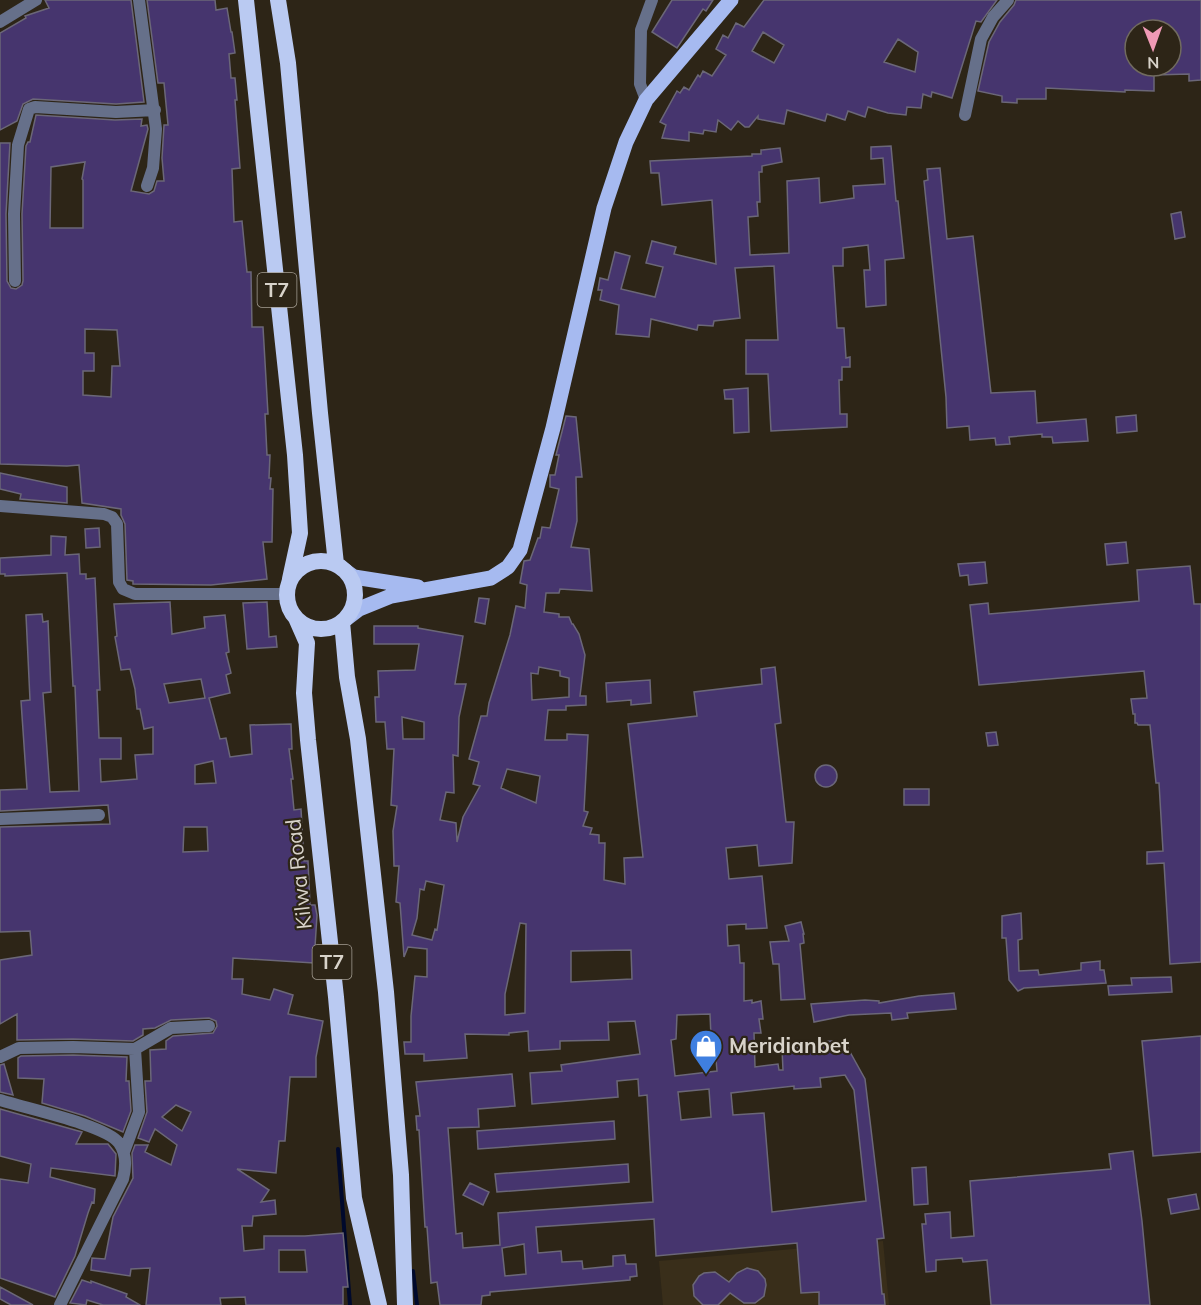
<svg xmlns="http://www.w3.org/2000/svg" width="1201" height="1305" viewBox="0 0 1201 1305" font-family="Mulish,sans-serif">
<rect width="100%" height="100%" fill="#2d2517"/>
<!-- built -->
<path fill="#392e1a" d="M883,1241L889,1305H663L659,1261Z"/>
<g fill="none" stroke-linecap="round" stroke-linejoin="round">
<!-- stream -->
<path stroke="#00092c" stroke-width="4" d="M338,1149L350,1305
M413,1271L417,1305"/>
</g>
<!-- building -->
<path fill="#46356e" stroke="#6b6778" stroke-width="1.5" fill-rule="evenodd" d="M45,0H131L144,102L116,104L33,99L23,104L17,121L0,130V33L26,18L25,16L49,8Z
M147,0H215L216,10L227,8L231,32H232L235,53L229,54L231,78H235L237,100H235L240,168L232,169L234,222L242,221L247,272H251L252,327H263L268,414H265L267,455H270L269,478H271L270,489H273L272,542H263L267,579L211,585L133,584V581L127,580L125,524L121,515V509L82,503L79,465L67,466L0,464V143H10L6,214L7,281L11,288L16,289L22,285L23,281L22,214L26,146L28,142H30L36,115L115,120L142,119L141,126L147,125L148,129L131,191L149,194L154,191L157,181H164L162,158L164,125H168L164,83H158ZM85,162L82,179L83,180V228H50L51,167ZM85,329L117,330L120,366H112L111,397L83,395V371H94V353H85Z
M672,0H713L706,11L703,9L677,48L652,32Z
M764,0H997L981,22L976,21L952,98L932,92L931,97L923,94L921,108L907,107L906,115L888,113L868,107L865,117L848,111L845,120L827,114L825,121L787,110L784,124L758,119V116L749,127H745L738,121L731,130L718,120L716,132L704,130L703,134L689,132V141L662,138L666,125L660,122L677,91L680,93L684,87L689,90L698,75L700,77L703,71L712,76L726,55L716,49L723,35L728,38L736,23L744,27ZM763,32L784,45L774,63L752,51ZM898,39L918,52L915,72L884,62Z
M1016,0H1201V80L1189,81V74L1154,75V91L1125,90V92L1046,88V99H1017V103L1002,102V96L978,91L989,42L1000,22L1014,5ZM1135,30H1171V66H1135Z
M891,146L896,201H898L904,258L885,260L886,305L866,307L864,270H870L868,245L843,248V266H833L837,328H844L846,358L850,357V367H842V380H839L840,414H847V427L771,431L768,374H746V340H778L774,266L735,268L740,318L714,321L713,326L698,325L697,330L651,319L649,337L616,334L619,305L600,300L602,290H598L600,278L608,280L615,252L630,256L621,289L655,297L663,267L646,263L652,241L676,247L674,254L716,264L712,200L662,205L659,173H651L650,161L752,156V154H761V150L780,148L782,162L762,166V172H759L760,202H757L758,216L748,217L750,255L789,253L787,181L819,178L820,203L854,198L853,186L885,184L883,158L871,159V147Z
M940,168L947,239L973,236L991,393L1035,391L1037,423L1086,419L1088,441L1053,443L1052,437H1042V434L1009,437L1010,444L996,445L995,438L970,440L969,426L947,428L946,397L924,181L928,180L927,169Z
M1181,212L1185,237L1175,239L1171,214Z
M748,388L749,432L734,433L733,399H725L724,390Z
M1136,415L1137,431L1117,433L1116,417Z
M566,416L576,417L582,477H576L577,521L571,547L589,549L592,591L560,589L559,593H546L544,612L559,614V617H569L572,624H573L579,634L585,655L580,696H586V705L566,706V710H548L545,740H567V734L588,735L584,811L588,812L583,826L592,828L590,834L599,835V843H605L604,880L625,884L624,858L643,857L628,724L697,716L694,692L762,684L761,669L775,667L781,723L775,724L786,822H794L792,863L759,866L757,845L726,848L729,879L762,876L767,928L746,929V924L727,925L728,946L739,945L740,963H744V1001L752,1000V1003L761,1001L763,1019H759L761,1033H754L755,1067L778,1064L779,1070H783L782,1049L816,1046L815,1042L832,1041V1043H845L865,1079L884,1238L877,1239L882,1294H884L885,1305H819V1292L801,1293L797,1243L656,1256L654,1219L536,1227L538,1253L561,1251L562,1262L582,1261L583,1269L613,1266V1256L625,1255L626,1264H636L637,1276L630,1277V1280L490,1292V1295L482,1296L481,1305H440L437,1282L431,1283L427,1227H425L419,1130H417L416,1116H420L416,1082L512,1074L515,1106L478,1109L479,1127L448,1128L456,1234L462,1233L463,1248L500,1245L498,1213L653,1202L647,1095L639,1096L638,1079L617,1081L618,1097L532,1104L530,1073L562,1071L561,1065L640,1054L635,1021L608,1022L609,1040L560,1041V1049L529,1051L528,1031L509,1033V1035L465,1034L467,1058L424,1061V1054H405L404,1042H411V1016L415,976L427,977V949L408,947L404,957L400,903L396,902L399,866H394L393,831L397,806L391,805L394,749H387L385,722H376L375,697H379L378,671L415,670L419,644H374V626H418V628L463,636L455,684H466L459,717L458,756L453,755L454,793L446,792L440,820L456,823L457,842L463,817L480,786L473,784L479,762L469,759L481,716H487L489,703L510,635L516,606L525,608L527,585L520,583L524,561L530,560L538,538H540L542,527L550,528L559,489L550,487V475H555L559,455H556ZM539,667L560,671V676L569,678V697L532,700L531,673L538,674ZM402,717L424,722V739H403ZM507,769L540,776L536,803L501,788ZM426,881L444,885L437,930L435,929L432,940L412,935L417,918L420,889L424,890ZM520,923L526,924L525,1013L505,1015V994ZM631,950L632,979L571,982V951ZM710,1014L711,1037H714L717,1071L675,1076L671,1040L676,1039L677,1015ZM845,1075L854,1090L866,1201L772,1212L764,1113L733,1115L731,1093L794,1086V1089L821,1087L820,1078ZM709,1089L711,1117L681,1120L678,1092ZM524,1244L526,1274L505,1276L502,1248Z
M0,473L67,487V503L20,499L21,494L0,489Z
M99,528L100,547L86,548L85,529Z
M51,536L66,537L65,555L79,554L80,574H86V579L95,578L100,690H97L99,738H121V759H100L101,782L137,779L135,755L153,754V727L144,729L140,709H137L135,689L130,669L121,670L115,637L117,636L114,604L170,602L172,634L205,628L204,617L225,615L229,652L226,653L231,673L226,675L230,693L209,698L220,739L226,738L230,757L252,754L250,725L291,724L292,749H289L293,779H291L294,810L301,809L304,861H308L310,905H315L317,915L314,963L233,958L232,979H243L242,994L270,1000L274,989L293,995L288,1014L323,1021L316,1057V1077H290L285,1141H279L276,1173L237,1169L269,1190L261,1202L275,1200L276,1214L253,1216L252,1226H242L244,1251L264,1249V1236H305L343,1233L348,1287H343V1305H246L245,1297L220,1298L221,1305H146L150,1268L131,1269L130,1276L91,1270L92,1258L105,1259L113,1217L133,1178L132,1153L135,1145H148L145,1152L171,1165L177,1145L155,1129L149,1142L138,1138L147,1112L145,1081H151L150,1050L166,1049V1041L173,1036L213,1033L217,1026L216,1021L209,1018L171,1020L155,1028L143,1029V1035L133,1041L73,1039L17,1040V1014L0,1024V960L32,955L30,931L0,932V827L110,824L108,805L0,811V790L27,789L21,701L30,700L26,615L42,614L43,622L48,621L51,692L43,693L50,792L79,791L75,686H73L67,573L5,576V574H0V558L51,555ZM201,679L205,698L169,703L164,684ZM213,761L216,783L195,784V765ZM184,827H207L208,851L183,852ZM176,1105L191,1112L182,1131L162,1117ZM279,1250H305L307,1272H279Z
M1126,542L1128,563L1107,565L1105,544Z
M985,562L987,583L969,585L968,575L960,576L958,564Z
M1190,566L1194,604H1201V962L1170,964L1164,863L1147,864V852L1163,851L1159,783H1156L1150,725H1138L1137,723H1135V714H1133L1131,699L1147,698L1144,671L979,685L970,605L988,603L989,614L1139,601L1137,570Z
M479,598L489,599L485,624L475,622Z
M267,602L269,637L276,636L277,647L247,649L243,603Z
M650,680L651,703L631,705V700L607,702L606,683Z
M996,732L998,745L988,746L986,733Z
M815 776a11 11 0 1 1 22 0a11 11 0 1 1-22 0Z
M904,789H929V805H904Z
M1021,913L1022,939L1018,940L1019,971L1038,970L1039,975L1081,970V963L1100,961V970H1104L1106,983L1024,988L1018,991L1009,980L1006,938H1002V916Z
M801,922L804,934H803L804,943L800,944L805,999L781,1000L779,964H773L770,942L789,941L785,926Z
M1171,977L1172,992L1109,995L1108,986L1132,985L1131,978Z
M954,993L956,1009L907,1013L908,1018L892,1020L891,1013L849,1015L814,1022L811,1004L865,1000L879,1001V1003L919,996Z
M1201,1036V1152L1153,1156L1142,1041Z
M73,1055L127,1057L126,1081H129L131,1111L123,1132L85,1116L42,1103L44,1079L18,1078V1058L21,1056Z
M4,1064L13,1095L0,1092V1065Z
M0,1109L82,1132L76,1144H108L116,1154L115,1176L51,1168L50,1177L95,1189L94,1203L92,1202L88,1213L75,1256L55,1297L0,1278V1179L28,1183L31,1164L0,1156Z
M614,1121L615,1139L478,1149L477,1131Z
M1133,1151L1142,1221L1150,1305H991L987,1260L963,1262L962,1258L936,1260V1271L926,1272L922,1224H926L925,1214L950,1212L951,1238L974,1236L970,1181L1111,1169L1109,1154Z
M628,1164L629,1182L497,1192L495,1174Z
M926,1167L928,1204L914,1205L912,1168Z
M470,1183L489,1192L483,1205L463,1195Z
M1196,1194L1199,1209L1171,1214L1168,1199Z
M747,1268L758,1271L765,1279L766,1285L764,1296L755,1303H744L730,1293L718,1305H703L694,1296L693,1285L699,1276L704,1273L715,1272L729,1282L737,1273Z
M82,1280L91,1283V1281L127,1294L126,1297L140,1305H103L87,1300L86,1305L70,1303Z
M0,1287L33,1305H11L0,1299Z"/>
<g fill="none" stroke-linecap="round" stroke-linejoin="round">
<!-- minor -->
<path stroke="#66708a" stroke-width="12" d="M139,0L156,129L153,168L147,186
M0,22L36,0
M646,100L640,84L641,30L652,0
M965,115L981,39L993,17L1008,0
M15,281L14,214L18,145L29,109L35,107L116,112L155,110
M0,506L104,514L112,517L117,524L119,582L123,589L135,594H283L287,600
M0,819L99,815
M0,1057L19,1048L73,1047L135,1049L171,1028L209,1026
M0,1100C24,1108 106,1125 119,1143C127,1154 126,1167 123,1179L60,1305
M124,1152L139,1112L135,1049"/>
<!-- primary -->
<path stroke="#a6baf0" stroke-width="15" d="M336,564L354,577L418,587
M342,622L359,609L391,596L491,578L508,567L520,550L553,428L604,208L626,142L646,100L731,0"/>
<!-- trunk -->
<path stroke="#bacaf2" stroke-width="16" d="M246,0L295,455L300,533L290,579
M278,0L288,63L320,413L336,564
M287 595a34 34 0 1 1 68 0a34 34 0 1 1-68 0Z
M296,618L307,643L304,693L308,740L336,997L354,1198L379,1305
M342,622L347,677L358,739L386,992L401,1175L405,1305"/>
</g>
<!-- icons -->
<defs>
<symbol id="shop-pin" viewBox="-11 -11 22 30"><path d="M0 17L-7.5 6A9.5 9.5 0 1 1 7.5 6Z" fill="#3f7fe0" stroke="#2d2517"/><path d="M-5-2.5h2.3a2.7 3.5 0 0 1 5.4 0H5L5.5 6h-11ZM-1.5-2.5h3a1.5 2.3 0 0 0-3 0Z" fill="#fff"/></symbol>
</defs>
<g fill-rule="evenodd">
<use href="#shop-pin" x="687" y="1027" width="38" height="52"/>
</g>
<g text-anchor="middle" stroke-width="4.5" stroke-linejoin="round" paint-order="stroke">
<!-- shield labels -->
<g fill="#2d2517" stroke="#a59f94" stroke-width="1.5">
<rect x="257.5" y="273" width="39" height="34" rx="4.5"/>
<rect x="312.5" y="945" width="39" height="34" rx="4.5"/>
</g>
<g font-size="20" font-weight="bold" fill="#d8d3ca">
<text x="277" y="297">T7</text>
<text x="332" y="969">T7</text>
</g>
<!-- street labels -->
<g font-size="21" fill="#d8d3ca" stroke="#2d2517">
<text transform="translate(299 874) rotate(-96)" y="7">Kilwa Road</text>
</g>
<!-- poi labels -->
<g font-size="21" font-weight="bold" fill="#d8d3ca" stroke="#2d2517" text-anchor="start">
<text x="729" y="1053">Meridianbet</text>
</g>
</g>
<!-- north arrow -->
<g transform="translate(1153 48) rotate(179)"><circle r="28" fill="#2d2517" stroke="#716b5f" stroke-width="1.5"/>
<path d="M0-4.5L10 22L0 15L-10 22Z" fill="#f09ab6"/>
<text y="-9" font-size="16" font-weight="bold" text-anchor="middle" fill="#d8d3ca">N</text>
</g>
</svg>
